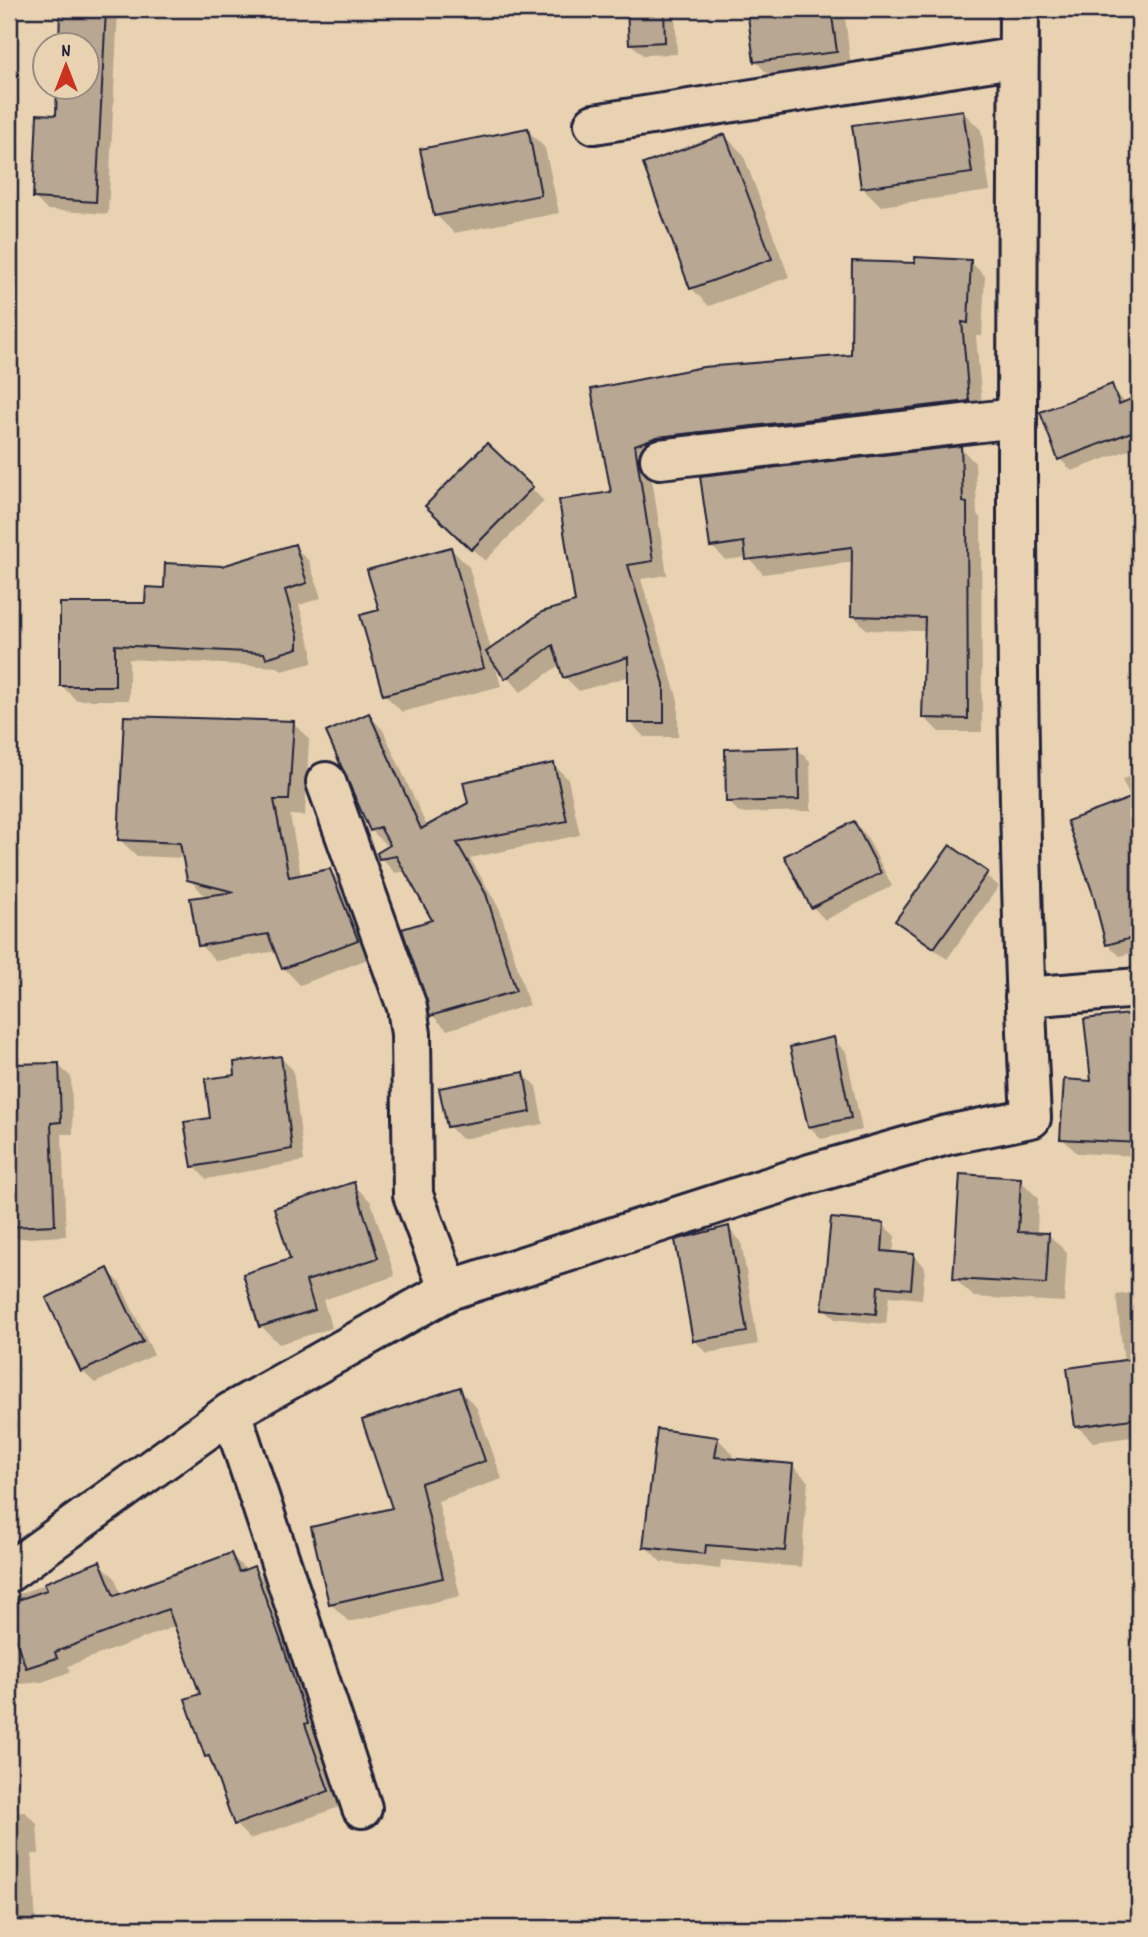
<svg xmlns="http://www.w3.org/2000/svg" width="1148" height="1937" viewBox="0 0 1148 1937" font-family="Dekko,sans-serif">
<rect width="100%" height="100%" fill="#e8d2b1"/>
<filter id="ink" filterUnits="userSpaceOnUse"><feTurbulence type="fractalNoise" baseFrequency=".0143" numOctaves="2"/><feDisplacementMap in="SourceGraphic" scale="14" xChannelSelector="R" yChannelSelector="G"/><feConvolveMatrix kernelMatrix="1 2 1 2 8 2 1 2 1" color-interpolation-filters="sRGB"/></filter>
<g filter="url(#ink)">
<!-- shadow -->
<path fill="#0003" d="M62,9L118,10L108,214L47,210L35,198L58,117L59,88H88V46H61Z
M629,9H675L677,54L643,55L630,43Z
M749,9H844L851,67L771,77L756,62Z
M963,112L981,130L990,191L881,206L863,188Z
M527,130L545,148L559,213L454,233L436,215Z
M725,136L743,154L789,277L709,306L691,288Z
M970,261L985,276L982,336H976L983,416L649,460L667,575L641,579L678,700V737H644L630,722V676L579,691L565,677L561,664L521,692L494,661L501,686L402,712L384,694L381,611L450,548L469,567L491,650L577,603L613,494L593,391L852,357L916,265Z
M1111,386L1125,403L1139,398V446L1072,471L1060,459Z
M487,445L544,501L485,561L428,506Z
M961,448L975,463L977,514L981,519L982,732H939L924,717L926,631L867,630L853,615L854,562L763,574L748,557L726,560L711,546Z
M294,546L309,561L321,598L299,605L312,651V663L282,671L278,667L129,659V700H76L62,686L166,590Z
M369,715L383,730L427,827L554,765L568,779L580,835L470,858L500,910L529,1005L447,1030L432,1015L435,921L407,871L395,873L381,858L393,846L391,842L386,845L371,830Z
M293,723L309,739L305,816L290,815L301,876L330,871L346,887L373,957L300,985L284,968L277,951L216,961L200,945L207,898L189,879L185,858L137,856L120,840Z
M797,749L810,761L811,811L740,813L728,801Z
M1139,772V815L1122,780Z
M854,823L866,835L892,886L825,920L813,907L787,857Z
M950,848L999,886L947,959L898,921Z
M1139,870V951L1120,956L1107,944L1092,884Z
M1139,1014V1156L1077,1153L1062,1138L1093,1083L1086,1021Z
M833,1039L846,1052L862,1130L821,1139L809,1126Z
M281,1058L293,1070L304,1161L206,1179L194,1166L212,1119L237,1076Z
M58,1065L71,1077L73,1134H62L66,1236L9,1239V1196H12L9,1066Z
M523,1074L536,1086L543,1124L461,1139L449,1126Z
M1020,1180L1038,1198L1037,1235H1049L1067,1253L1064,1302L974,1297L955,1279Z
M353,1184L371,1202L395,1276L323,1300L332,1328L279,1344L261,1326L292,1260Z
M883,1225L895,1236L893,1254L913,1256L925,1267L922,1299L889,1296L886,1324L835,1319L824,1308Z
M728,1228L741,1241L758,1344L707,1353L694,1340Z
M108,1270L120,1283L154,1355L95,1383L82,1371Z
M1139,1292V1436L1093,1442L1077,1426L1124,1362L1116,1295Z
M459,1389L477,1408L502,1479L438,1501L460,1596L349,1622L331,1604L313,1528L394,1509Z
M717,1438L733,1454L732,1460L792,1465L808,1481L801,1567L721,1560L720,1569L661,1562L645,1546Z
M231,1555L246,1570L253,1568L268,1583L342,1806L250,1839L235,1824L213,1762L207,1756L202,1695L176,1626L68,1666L70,1672L42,1682L9,1685V1598L100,1563L115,1578L121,1595Z
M25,1812L37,1824L39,1854H32L36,1928H9V1813Z"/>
<!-- building -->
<path fill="#b7a793" stroke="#22223b" stroke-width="2" d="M60,9H106L96,202L33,198L37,114L56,115L57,88H88V46H59Z
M627,9H664L665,42L629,44Z
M747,9H831L837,52L754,62Z
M963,110L972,173L861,188L852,125Z
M528,128L541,195L434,216L420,149Z
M725,134L772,259L690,289L643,164Z
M915,257L971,260L968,323L962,322L969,401L657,437L635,445L653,561L628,565L664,684V723H628V657L563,678L553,645L505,679L486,652L542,612L575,602L559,500L611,492L591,389L703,367L851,355L852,261L915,263Z
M1112,384L1119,404L1139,396V429L1058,460L1040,412Z
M487,443L533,487L471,550L425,506Z
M961,446L963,502L967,503L968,719L922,718L925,618L851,616L852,547L746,560L744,542L710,547L700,476Z
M295,544L307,583L285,590L298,636V648L266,658L264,653L115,645V686H60V603H145L146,587L164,588L165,563L222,566Z
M451,547L484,668L383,695L360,615L379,610L367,570Z
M369,713L421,829L468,803L463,782L554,763L567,821L457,843L486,894L516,991L430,1016L402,929L432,920L396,856L379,859L377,853L390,845L380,827L370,831L326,732Z
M124,716L294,721L289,800H274L289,877L330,869L358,940L282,969L268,934L198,946L190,898L234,892L187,880L180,843L118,840Z
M798,747L799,800L726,802L725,749Z
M1139,795V936L1106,945L1093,894L1067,821Z
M854,821L881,873L811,908L784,856Z
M950,845L988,872L934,948L895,921Z
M1139,1013V1143L1060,1139L1064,1079L1091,1081L1084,1019Z
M834,1037L851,1118L808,1127L790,1047Z
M281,1056L292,1149L192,1167L184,1122L210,1118L205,1079L235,1075L234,1062Z
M59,1063L61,1122L51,1123L55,1225L9,1227V1064Z
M524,1072L531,1112L447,1127L439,1088Z
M960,1174L1021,1178L1018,1232L1049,1233L1046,1284L953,1279Z
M354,1182L378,1258L306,1281L315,1310L259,1327L243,1274L290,1259L274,1208Z
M831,1218L884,1223L882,1251L914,1254L911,1289L878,1286L876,1314L822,1309Z
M729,1226L747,1332L693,1341L675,1240Z
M108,1268L143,1342L81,1372L46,1298Z
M1139,1358V1418L1075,1427L1067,1368Z
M460,1387L485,1461L421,1483L443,1578L329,1604L311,1527L392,1508L362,1420Z
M657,1429L718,1437L715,1457L793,1464L785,1551L706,1545L705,1554L643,1547Z
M231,1553L239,1572L254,1566L284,1649L308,1723L305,1724L329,1791L234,1825L209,1756L205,1757L185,1699L200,1694L168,1609L55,1652L57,1658L26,1668L9,1621V1603L47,1590L44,1583L100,1561L114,1596Z"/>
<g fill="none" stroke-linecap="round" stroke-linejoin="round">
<defs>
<path id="minor" d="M594,124L1019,57
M660,459L1016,418
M326,782L407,1007L411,1034L413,1195L449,1290
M1025,997L1139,988
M231,1412L362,1808
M9,1572L231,1412L449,1290L810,1174L947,1135L1031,1118C1012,749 1017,378 1019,9"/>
</defs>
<!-- minor casing -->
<use href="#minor" stroke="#22223b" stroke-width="44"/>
<!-- minor -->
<use href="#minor" stroke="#e8d2b1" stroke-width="38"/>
</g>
</g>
<!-- margin -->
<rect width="1148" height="1937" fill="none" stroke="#e8d2b1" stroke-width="35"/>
<rect x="18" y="18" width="1113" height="1902" fill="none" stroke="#22223b" stroke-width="2.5" filter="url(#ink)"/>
<!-- north arrow -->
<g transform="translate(66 66)"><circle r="33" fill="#e8d2b1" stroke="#998c82" stroke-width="2"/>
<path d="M0-5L12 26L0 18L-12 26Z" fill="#c8321e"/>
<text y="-10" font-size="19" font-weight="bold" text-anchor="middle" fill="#22223b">N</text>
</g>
</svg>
